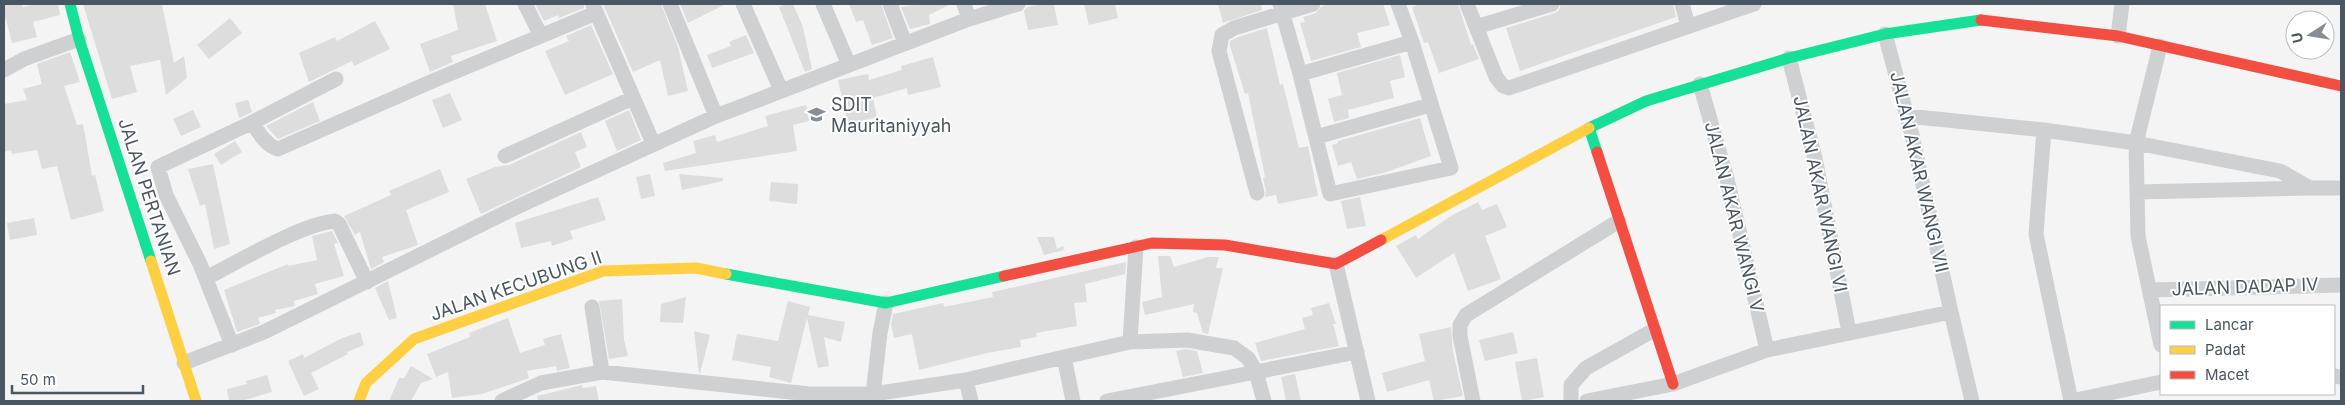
<svg xmlns="http://www.w3.org/2000/svg" width="2345" height="405" viewBox="0 0 2345 405" font-family="Inter,sans-serif">
<rect width="100%" height="100%" fill="#f4f4f4"/>
<!-- building -->
<path fill="#ddddde" d="M4,4H22L23,7L36,4H58L60,15L33,22L37,37L12,43L6,19L4,20Z
M83,4H162L174,63L184,56L187,78L166,95L160,60L130,66L137,92L112,99Z
M453,4H485L497,41L451,56L453,62L430,72L420,44L458,30Z
M535,4H584V8L559,18L558,15L544,21Z
M603,4H661L678,47L688,91L668,96L660,60L633,72Z
M680,4H726L688,23Z
M787,4H793L803,27L812,69L805,72L779,7Z
M849,4H881L893,38L872,45L863,20L856,22Z
M921,4H951L929,15L930,24L910,29L901,7Z
M1044,4H1054L1058,25L1028,30L1024,11L1027,7Z
M1084,4H1115L1118,18L1089,25Z
M1218,4H1261L1262,10L1223,23Z
M1331,4H1383L1390,25L1357,33L1361,47L1311,61L1300,23L1305,22L1303,17L1316,13L1322,6Z
M1416,4H1458L1471,45L1473,44L1479,59L1439,73L1428,42L1424,43L1412,7L1416,6Z
M1561,4H1673L1676,17L1520,71L1506,28L1555,13L1559,10Z
M230,18L242,33L209,59L197,45Z
M375,21L390,49L354,66L352,61L309,82L299,53L335,37L337,41Z
M591,25L613,74L565,95L545,51L569,41L566,36Z
M1267,28L1280,85L1283,84L1299,148L1308,146L1318,196L1278,204L1276,195L1265,197L1266,191L1263,178L1265,177L1248,93L1245,94L1230,46V41L1238,37Z
M746,35L754,53L712,68L707,55L731,46L729,42Z
M70,52L80,82L64,86L77,125L83,124L92,176L95,175L104,211L71,220L57,166L42,169L37,150L12,154L11,150L4,152V104L27,100L23,89L42,84L37,64Z
M1400,55L1405,77L1390,81L1394,98L1348,110L1349,118L1334,122L1328,99L1342,95L1337,73Z
M933,57L941,87L908,95L907,88L873,98L877,117L848,124L838,80L868,74L869,80L902,70L901,66Z
M450,93L462,120L443,128L432,100Z
M248,100L252,112L239,118L235,103Z
M313,102L320,121L278,139L266,126Z
M806,105L809,121L793,125L797,151L665,171L663,163L696,153L693,141L715,135L717,142L768,126L765,116Z
M193,110L201,127L181,136L173,119Z
M629,110L641,140L617,151L605,121Z
M1420,118L1431,156L1384,173L1357,179L1351,162L1338,166L1332,145L1338,143V141Z
M581,132L587,147L575,152L581,167L481,214L466,179L495,167L509,165Z
M235,141L242,152L221,165L214,154Z
M213,164L230,244L214,249L205,204L200,206L188,169Z
M440,169L449,192L406,210L418,245L382,257L384,262L371,269L360,232L355,235L344,216L391,195L389,191Z
M650,174L655,196L641,199L636,177Z
M679,174L723,178V181L682,190Z
M771,182L798,184L797,204L769,201Z
M598,197L606,220L570,231L573,239L552,246L551,241L521,248L515,223Z
M1360,197L1366,226L1347,229L1341,201Z
M1478,202L1482,210L1497,204L1507,227L1485,236L1501,279L1468,291L1454,253L1416,278L1396,246L1416,235L1418,239L1449,217Z
M34,218L37,235L10,240L7,223Z
M332,231L338,243L334,244L344,276L315,284L318,294L294,301L295,306L275,310L276,313L258,318L260,324L237,332L224,290L288,264V266L317,260L312,236Z
M1037,237H1054L1057,249L1063,246L1064,250L1044,255Z
M1158,256H1170L1174,267L1208,257H1219L1216,268H1223L1208,334L1203,333L1197,313L1193,312L1194,304L1145,315L1142,302L1162,297Z
M1126,262L1125,274L1085,284L1087,302L1074,303L1077,326L1036,333L1037,337L1020,340L1021,347L987,353L919,370L912,334L894,338L891,325L893,314L943,303L944,307L993,297L992,292Z
M388,281L397,318L389,320L375,288Z
M686,297L683,323L660,322L661,304Z
M622,299L624,340L628,356L609,359L599,301Z
M788,301L810,307L808,315L845,322L841,342L824,337L829,366L818,368L807,318L791,383L769,377L771,367L732,360L737,334L778,341Z
M1329,303L1336,324H1333L1339,346L1261,361L1255,343L1305,329L1302,318L1313,315L1311,308Z
M508,318L520,353L545,345L543,339L561,334L570,368L557,371L556,366L527,371L529,378L482,394L452,398L448,372L436,377L427,354L470,337L469,333Z
M1451,327L1453,351L1463,396L1434,401L1429,380L1387,392L1382,373L1425,361L1419,334Z
M694,331L710,335L700,373H699Z
M360,332L364,345L347,352L348,354L311,373L319,389L304,396L288,361L303,354L304,358L340,339Z
M1513,332L1518,353L1485,361L1479,340Z
M1186,349L1197,351L1203,373L1183,377L1176,351Z
M1537,358L1544,397L1522,401L1515,362Z
M411,366L433,379L421,383L411,401H389L399,378H404Z
M1295,374L1301,401H1286L1281,377Z
M267,375L272,392L241,401H229L227,389L247,384L246,381Z
M582,385L583,388L596,386L599,401H538L537,396Z"/>
<g fill="none" stroke-linecap="round" stroke-linejoin="round">
<!-- street -->
<path stroke="#ced0d2" stroke-width="15" d="M525,4L541,36
M670,4L716,116
M743,4L781,90
M823,4L849,65
M890,4L905,43
M964,4L969,19
M1280,4L1300,74L1330,194L1451,168L1412,42L1398,4
M1467,4L1496,77L1503,86L1509,88L1754,4
M1682,4L1688,25
M593,5L653,143
M1476,27L1552,4
M2118,36L2122,4
M2160,46L2136,143L2138,236L2161,345
M1789,58L1815,158L1849,332
M4,70L24,59L79,39
M1300,74L1412,42
M1700,84L1727,179L1767,350
M1907,116L2044,130L2136,143L2280,171L2310,188H2341
M253,122L336,79
M2044,130L2036,234L2071,401
M1316,137L1430,105
M505,156L633,98
M2137,192L2309,188
M1257,193L1219,51L1222,35L1234,28L1313,4
M1336,264L1368,401
M206,278C238,262 301,224 335,221L339,224L367,282
M2150,290L2341,285
M592,307L602,372
M1951,312L1972,401
M232,345L200,264L166,195L158,167L253,122C257,132 267,146 278,149L435,80L596,13
M1064,357L1130,342L1136,247
M184,363L264,332L519,206L716,116L969,19L1018,4
M2334,376L2341,377
M966,380L971,401
M502,401L541,383L602,372L810,394H873L966,380L1064,357L1073,401
M874,401L873,394L880,333L886,303
M1107,401L1256,372L1248,358L1234,348L1187,340L1130,342
M1264,401L1256,372L1357,352
M1473,401L1460,336V325L1466,315L1619,221
M1571,401V385L1586,368L1654,330
M1587,401L1673,384L1767,350L1951,312L1912,135L1885,34
M2071,401L2161,382"/>
<!-- fast -->
<path stroke="#16e098" stroke-width="11" d="M70,4L79,39L151,261
M1597,152L1589,128L1646,101L1789,58L1885,34L1981,20
M726,274L886,303L1004,276"/>
<!-- slow -->
<path stroke="#ffcf43" stroke-width="11" d="M1381,240L1589,128
M151,261L196,401
M359,401L366,383L414,339L603,271L696,268L726,274"/>
<!-- jam -->
<path stroke="#f24e42" stroke-width="11" d="M1981,20L2118,36L2341,86
M1597,152L1673,384
M1004,276L1152,243L1225,245L1336,264L1381,240"/>
</g>
<!-- icons -->
<defs>
<symbol id="school-bare" viewBox="-9 -9 18 18"><path d="M0-5L7-2L0 1L-7-2ZM-4 1L0 2.5L4 1V4Q0 6-4 4Z" fill="#868d94" stroke="#fff" stroke-width="2.5" paint-order="stroke"/></symbol>
</defs>
<g fill-rule="evenodd">
<use href="#school-bare" x="804" y="102" width="25" height="25"/>
</g>
<g text-anchor="middle" stroke-width="4" stroke-linejoin="round" paint-order="stroke">
<!-- poi labels -->
<g font-size="18" fill="#4a5661" stroke="#fff" text-anchor="start">
<text x="831" y="111">SDIT<tspan x="831" dy="21">Mauritaniyyah</tspan></text>
</g>
<!-- street labels -->
<g font-size="18" fill="#4a5661" stroke="#fff">
<text transform="translate(1919 172) rotate(77)" y="6">JALAN AKAR WANGI VII</text>
<text transform="translate(1820 194) rotate(78)" y="6">JALAN AKAR WANGI VI</text>
<text transform="translate(149 197) rotate(72)" y="6">JALAN PERTANIAN</text>
<text transform="translate(1734 217) rotate(76)" y="6">JALAN AKAR WANGI V</text>
<text transform="translate(516 286) rotate(-19)" y="6">JALAN KECUBUNG II</text>
<text transform="translate(2245 287) rotate(-2)" y="6">JALAN DADAP IV</text>
</g>
</g>
<!-- border -->
<rect width="2345" height="405" fill="none" stroke="#4a5661" stroke-width="10"/>
<!-- legend -->
<rect x="2160" y="305" width="175" height="90" fill="#ffffff" stroke="#b7bbc0"/>
<rect x="2170" y="321" width="25" height="8" fill="#16e098" stroke="#b7bbc0"/>
<text x="2205" y="330" font-size="15" fill="#4a5661">Lancar</text>
<rect x="2170" y="346" width="25" height="8" fill="#ffcf43" stroke="#b7bbc0"/>
<text x="2205" y="355" font-size="15" fill="#4a5661">Padat</text>
<rect x="2170" y="371" width="25" height="8" fill="#f24e42" stroke="#b7bbc0"/>
<text x="2205" y="380" font-size="15" fill="#4a5661">Macet</text>
<!-- north arrow -->
<g transform="translate(2310 35) rotate(258)"><circle r="24" fill="#ffffff" stroke="#b7bbc0"/>
<path d="M0-4L9 19L0 12L-9 19Z" fill="#868d94"/>
<text y="-8" font-size="14" font-weight="bold" text-anchor="middle" fill="#4a5661">U</text>
</g>
<!-- scale -->
<path d="M12 385v8h131v-8" fill="none" stroke="#4a5661" stroke-width="2.5"/>
<text x="20" y="385" font-size="15" fill="#4a5661" stroke="#ffffff" stroke-width="4" paint-order="stroke">50 m</text>
</svg>
